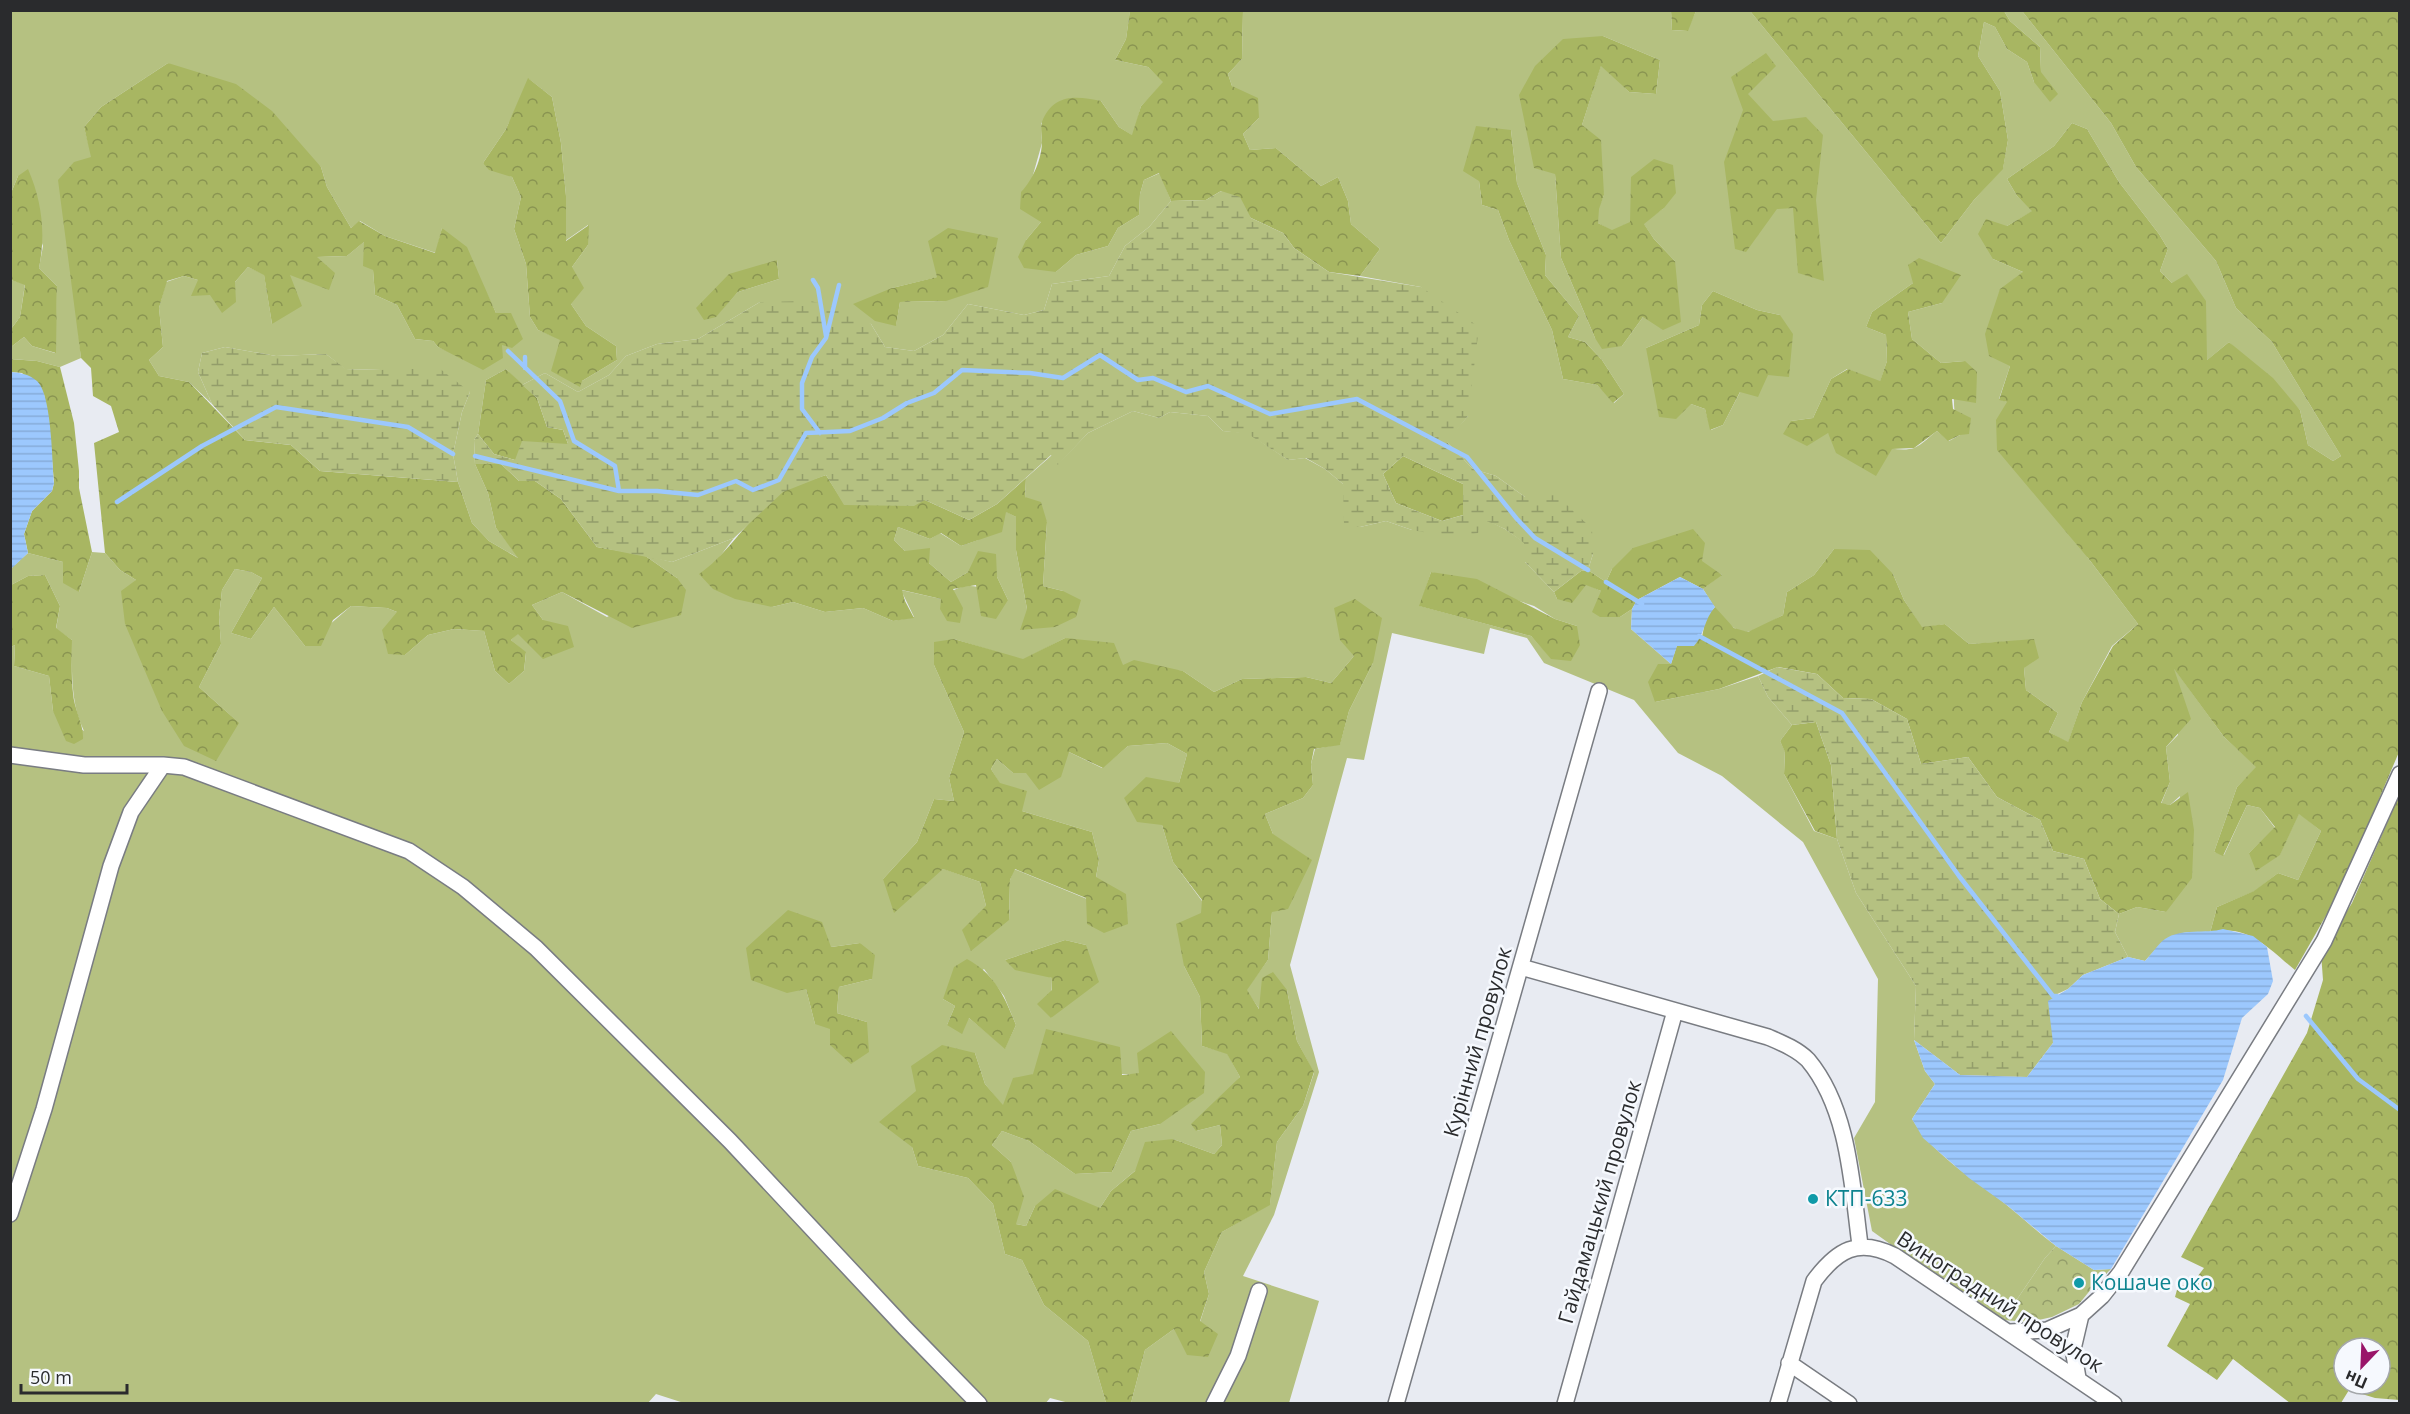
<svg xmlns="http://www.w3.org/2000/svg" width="2410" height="1414" viewBox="0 0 2410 1414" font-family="'Open Sans',sans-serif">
<defs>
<pattern id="forest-crowns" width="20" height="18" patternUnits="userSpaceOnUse" patternTransform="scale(1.5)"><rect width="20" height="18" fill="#a8b662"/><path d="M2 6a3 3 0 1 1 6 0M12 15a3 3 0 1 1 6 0" fill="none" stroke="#899451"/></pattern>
<pattern id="wetland-marsh" width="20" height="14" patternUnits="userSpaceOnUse" patternTransform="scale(1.5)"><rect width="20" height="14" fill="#b5c181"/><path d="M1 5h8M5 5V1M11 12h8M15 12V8" fill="none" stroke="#939d6a"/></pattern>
<pattern id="park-crowns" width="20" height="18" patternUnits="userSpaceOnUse" patternTransform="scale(1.5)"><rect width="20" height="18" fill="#b5c181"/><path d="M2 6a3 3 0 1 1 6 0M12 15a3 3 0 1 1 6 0" fill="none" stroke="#939d6a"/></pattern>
<pattern id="water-rules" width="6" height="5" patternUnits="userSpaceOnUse" patternTransform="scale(1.5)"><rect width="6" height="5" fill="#9cc8fd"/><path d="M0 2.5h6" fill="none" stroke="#87acd9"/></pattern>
</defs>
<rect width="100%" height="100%" fill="#e8ebf2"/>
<!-- green -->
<path fill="#b5c181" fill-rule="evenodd" d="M1671,10L1672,30L1687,31L1696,11H1750L1941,243L1974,200L2003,168L2008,140L2000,91L1978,56L1984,22L1995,27L2007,49L2027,62L2034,82L2041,72L2040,47L2010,21L2004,11H2022L2111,123L2136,167L2216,261L2236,308L2272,342L2341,456L2333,461L2308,445L2300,410L2229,342L2206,361L2172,283L2160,271L2168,249L2159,234L2119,182L2087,129L2072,123L2054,146L2007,179L2017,196L2033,211L2007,226L1993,259L2023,272L2010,366L1999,399L2007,402L2088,558L2138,624L2112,646L2082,702L2068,743L2049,732L2058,713L2026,690L2024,668L2034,640L1969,644L1945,624L1922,628L1904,600L1893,574L1834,549L1814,575L1787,592L1783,615C1773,620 1758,631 1747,632C1728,632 1712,603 1703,589L1722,574L1612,569L1606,582L1588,570L1593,554L1525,497L1496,476L1473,469L1446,441L1468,416L1421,287L1360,276L1380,249L1351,224L1348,201L1338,177L1321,186L1276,148L1250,150L1243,134L1259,118L1232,86L1228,74L1242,59L1243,11ZM1603,36L1660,60L1656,94L1629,92L1601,65L1582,125L1604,195L1598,209V223L1612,231L1664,208L1643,223L1654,239L1675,261L1643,317L1622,346L1595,338L1561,258L1555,174ZM1511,130L1517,183L1546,255L1545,275L1579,316L1568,337L1585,342L1602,360L1624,394L1614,403L1597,385L1563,379L1552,330L1509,240L1498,210L1482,205L1479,181ZM1913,283L1942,303L1908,312L1912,339L1941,363L1965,361C1953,396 1950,398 1960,435L1949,441L1937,431C1930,436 1922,445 1914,448C1892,456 1815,429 1791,421L1813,418L1831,379L1847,369L1880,382L1887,361L1886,335L1866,327L1872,312ZM1713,291L1757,310L1780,315L1723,425L1711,430L1705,409L1691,404L1646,348L1699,325L1702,305Z
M10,11H1130L1126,39L1115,60L1148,67L1164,82L1141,106L1133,136L1119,127L1101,101L1041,123L1042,143L1031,182L1041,222L1026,240L1056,272L1076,255L1108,246L1118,228L1139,215L1140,194L1144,180L1160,173L1171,201L1149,227L1125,246L1109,276L1052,284L1044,310L1024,315L968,304L943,335L914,351L885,347L871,324L760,302L698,339L657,344L626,356L609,375L578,392L545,373L522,385L506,369L486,380L478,434L474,440L475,464L488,493L496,528L520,559L489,541L472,523L458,482L453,454L462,412L470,392L381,370L345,369L326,354L276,356L225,347L202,353L198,372L212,404L189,382L159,376L149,360L163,347L159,308L166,282L184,276L198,280L235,282L248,267L264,274L272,324L289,275L317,257L347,256L365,241L373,270L375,295L397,305L415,339L433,341L438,347L459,356L496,313L487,294L442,228L436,253L385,236L360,221L351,228L327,187L321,167L168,63L101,107L84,127L92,157L78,328L81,358L60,367L37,361L11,359V347L24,337L32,346L55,353L57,286L39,268L43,246L18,176L11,193ZM529,79L552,97L561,143L566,196L565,241L588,225V245L572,267L571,304L586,326L616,346L617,360L582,381L560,339L538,330L530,317L526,264L514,229L521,197L512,177L483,163L506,129ZM929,241L946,301L900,302L896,325L892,288L938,277ZM777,260L779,279L738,292L716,316L697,308Z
M11,280L25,284L20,317L11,329Z
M1133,411L1159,418L1170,412L1208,416L1223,431L1248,433L1288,460L1305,458L1325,469L1343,484L1360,527L1386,521L1412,530L1482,518L1505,529L1525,543V562L1554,592L1557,599L1586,584L1601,591L1620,617L1632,609L1631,629L1671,664L1655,702L1719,689L1758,676L1768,697L1792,725L1780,741L1785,751L1784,774L1814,831L1837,839L1856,893L1916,986L1914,1040L1925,1071L1935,1084L1912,1119C1935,1158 1976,1179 2009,1207C2025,1220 2040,1234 2056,1246L2045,1258L2003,1320L1939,1279L1872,1231L1854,1138L1875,1102L1878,979L1803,842L1722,776L1678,753L1634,700L1544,663L1527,638L1490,628L1484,654L1392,633L1364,760L1347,758L1290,965L1319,1072L1274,1215L1243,1276L1319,1301L1289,1403H1131L1145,1350L1174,1329L1200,1322L1209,1294L1204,1272L1222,1232L1270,1204L1277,1142L1303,1106L1314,1073L1297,1041L1287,990L1260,1010L1246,990L1268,960L1272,912L1273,834L1265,814L1303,798L1313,785L1311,764L1315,749L1340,744L1349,711L1373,663L1354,656L1331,683L1306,677L1242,679L1214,692L1183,671L1123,666L1065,638L1023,660L954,639L934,665L964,732L949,778L954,801L934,799L917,842L883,879L944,869L980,882L986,906L1009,920L1010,880L1014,869L1087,899L1088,924L1099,860L1092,832L1022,811L1000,784L991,769L997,759L1013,773L1069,752L1102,768L1128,746L1167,743L1187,754L1179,783L1162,825L1173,862L1202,901V913L1184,966L1200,997L1202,1046L1227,1053L1240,1077L1196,1131L1220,1125L1222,1145L1214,1154L1173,1139L1111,1191L1100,1208L1035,1206L1026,1226L1016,1224L1011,1162L992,1145L1002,1131L1029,1141L1075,1174L1112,1172L1131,1131L1160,1124L1139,1074H1033L1003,1106L985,1084L975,1053L917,1091L912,1147L918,1166L968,1178L993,1204L1005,1254L1022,1260L1044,1305L1088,1341L1106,1403H1069L1050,1398L1045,1404H687L656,1394L647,1404L11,1403V647L15,645L14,666L49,676L53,711L84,731C70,702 72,671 72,640L56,629L60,606L45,575L28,576L11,585L10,569L28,553L63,562L79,592L92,552L105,553L120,570L136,580L125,624L239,723L199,687L221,644L219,617L222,590L235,569L251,572L262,578L231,633L251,639L274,607L305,646L351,606L387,608L397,612L405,655L428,635L454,629L484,631L495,671L509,684L524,671L526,653L511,640L518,633L543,620L532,605L562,592L607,617L677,578L644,555L672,562L734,538L715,563L772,607L793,602L825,612L863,608L893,621L914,617L901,590L941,599C967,577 981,587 1008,600L997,577L968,572L951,582L929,563L905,551L894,540L898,527L930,539L940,533L961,546L978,540L1005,511L1016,517V550L1027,609L1063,591L1043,586L1047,522L1025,497L1026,478L1052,455L1058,464L1088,433ZM1431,572L1534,606L1555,619L1577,626L1552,659L1531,636L1420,606ZM1065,940L1086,945L1051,1018L1052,978L1005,960ZM860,943L872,979L839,987L837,1013L867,1022L815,1024L806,989L831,947ZM984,969L1004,996L1016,1025L1005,1048L969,1018L947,1025L955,1006L943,999Z
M2173,667L2224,737L2257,767L2237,787L2214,852L2224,855L2247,805L2260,808L2275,828L2249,853L2280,854L2299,813L2321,831L2298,880L2278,873L2255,891L2217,907L2210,933C2173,930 2169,935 2145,961L2128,957L2115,932L2119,914L2137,907L2166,912L2180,796L2170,805L2161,804L2170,782L2166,747L2178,735Z"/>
<!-- forest -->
<path fill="url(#forest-crowns)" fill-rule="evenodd" d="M1130,10L1243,11L1242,59L1228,74L1232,86L1258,98L1259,118L1243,134L1250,150L1276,148L1321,186L1338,177L1348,201L1351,224L1380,249L1360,276L1329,272L1294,248L1283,233L1251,218L1221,191L1206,200L1171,201L1159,173L1144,180L1140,194L1139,215L1118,228L1108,246L1076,255L1056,272L1024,268L1018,257L1026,240L1041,222L1020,209L1021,192C1033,180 1042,158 1042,141C1042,135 1040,127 1042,122C1053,93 1077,96 1101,101L1119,127L1132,135L1141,106L1163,82L1148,67L1115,60L1126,39Z
M1671,11H1696L1688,31L1672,30Z
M1750,11H2004L2010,21L2040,47L2041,72L2058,94L2050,102L2034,82L2027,62L2007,49L1995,27L1984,22L1978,56L2000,91L2008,140L2003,169L1974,200L1941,243Z
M2022,11H2399V752L2340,891L2295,970C2269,949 2247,922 2210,933L2217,907L2254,891L2278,873L2298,880L2321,831L2299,814L2280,855L2256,871L2249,853L2275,827L2260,808L2247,805L2223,856L2214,852L2237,787L2256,767L2224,737L2174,669L2191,719L2166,747L2170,782L2161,803L2170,805L2188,792L2194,830L2192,878L2166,912L2137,907L2119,914L2100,899L2084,859L2053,851L2040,820L1997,797L1968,757L1921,764L1907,719L1871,699L1843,698L1817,674L1778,667L1719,689L1655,702L1648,682L1658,664H1671L1677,645L1702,637L1706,617L1715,607L1734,628L1748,632L1783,615L1787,592L1814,575L1834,549L1870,550L1893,574L1904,600L1922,627L1945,624L1969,644L2034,639L2039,658L2024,668L2026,690L2058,713L2049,732L2068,742L2082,702L2113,646L2138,624L2088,558L1997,450L1996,420L2007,402L1999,400L2010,366L1989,356L1985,334L2000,289L2023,272L1993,259L1978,234L1986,219L2007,226L2032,211L2017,196L2007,179L2054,146L2072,123L2087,129L2119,182L2159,234L2168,249L2160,271L2172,283L2187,274L2206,301L2207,360L2229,342L2273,378L2300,410L2308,445L2333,461L2341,456L2272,342L2236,308L2216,261L2136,167L2111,123Z
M1603,36L1660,60L1656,94L1629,92L1601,66L1582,125L1601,140L1604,195L1599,209L1598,223L1612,230L1630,222L1631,177L1654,159L1673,165L1676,193L1664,208L1644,224L1654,239L1675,261L1681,322L1663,330L1643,317L1622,346L1602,349L1595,338L1561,258L1555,174L1534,168L1519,95L1535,66L1563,39Z
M1766,53L1776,66L1748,94L1773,121L1806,117L1823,135L1816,200L1824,281L1798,273L1793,208L1777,209L1746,252L1735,249L1724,162L1743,110L1731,77Z
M168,63L236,84L272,111L321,167L327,187L351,228L359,221L385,236L435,253L442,228L467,247L496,313H511L523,339L512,348L502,345L503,358L483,370L438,347L433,341L415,339L397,305L375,295L373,270L363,266L364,242L347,256L317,257L335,273L329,290L290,275L302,306L272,324L264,275L248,267L235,282L236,302L222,313L210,295L191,296L198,280L184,276L167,281L159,308L163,347L149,360L159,376L189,382L245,440L291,445L320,471L458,482L472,523L489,541L518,558L496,528L488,493L475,464H501L519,481H535L561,499L597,547L644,555L677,578L686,590L681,615L632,628L562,592L532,605L543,620L568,626L574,647L543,659L518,634L511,640L526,652L524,671L509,684L495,671L484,631L454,629L428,635L405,655L388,654L382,630L397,612L387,608L351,606L333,620L321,646H305L274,607L251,639L231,633L262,578L251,572L235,569L222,590L219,617L221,644L199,687L239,723L216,761L184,746L162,711L125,624L121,591L136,580L120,570L105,553L94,443L119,432L111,406L93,396L91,368L81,358L58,180L74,162L91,157L84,127L101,107Z
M528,78L552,97L561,143L566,196V241L589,225L588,245L572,267L584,288L571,304L586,326L616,346L617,360L582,381L580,387L551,371L560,340L538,330L530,317L526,264L514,229L521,197L512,177L489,170L483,163L506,129Z
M1476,126L1511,130L1517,183L1546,255L1545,275L1579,316L1568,337L1585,342L1602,360L1624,394L1613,403L1597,385L1563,379L1552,330L1509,240L1498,210L1482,205L1479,181L1463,171Z
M28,169C42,201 46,234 39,268L57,286L56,353L32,346L24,337L11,347V329L20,317L25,285L11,280V193L18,176Z
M948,228L998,238L988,287L946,301L900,302L896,326L875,321L853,304L892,288L937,277L928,241Z
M1919,258L1961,275L1942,303L1908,312L1912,339L1941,363L1965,361L1977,372L1976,403L1952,399L1953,409L1971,418L1969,434L1960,435L1948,441L1937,431L1914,448L1892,449L1876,476L1836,453L1828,433L1807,446L1783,434L1791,421L1813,418L1831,379L1848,369L1880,381L1887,361L1886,335L1866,327L1872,312L1913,283L1908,265Z
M777,260L779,279L738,292L716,317L704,320L696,308L729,274Z
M1713,291L1757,310L1780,315L1793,334L1789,377L1768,375L1758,397L1740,392L1723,425L1710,430L1705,409L1691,404L1676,419L1659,417L1646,348L1699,325L1702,305Z
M10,359L37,361L60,367L74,423L79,471V488L92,552L79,592L63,583V562L28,553L24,534L32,511L52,491L54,483L49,423L44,394L22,373L11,372Z
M506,369L537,398L547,427L563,430L568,444L515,460L494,454L478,434L486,380Z
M1403,456L1463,484V515L1442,521L1396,503L1383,474Z
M826,475L845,505H876L925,500L969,520L997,504L1026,478L1025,497L1041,502L1047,522L1043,586L1063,591L1081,600L1076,617L1055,627L1020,630L1027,609L1016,550V517L1006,512L1002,532L961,546L941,533L930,539L898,527L894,540L905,551L930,548L929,563L951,582L968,572L978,551L996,554L997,577L1008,600L996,619L981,616L976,585L953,589L963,608L960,623L947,621L940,609L941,599L902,590L905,601L914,618L893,621L863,608L825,612L793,602L772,607L735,599L713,589L699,574C730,553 750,514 782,492C794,484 812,480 826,475Z
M1693,529L1705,543L1702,561L1722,575L1703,589L1680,577L1637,600L1632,609L1620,617H1600L1592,612L1601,591L1586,585L1572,603L1557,599L1554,592L1581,571L1588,570L1606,582L1612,569L1633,548Z
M1431,572L1477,579L1555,619L1577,626L1580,645L1571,661L1551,659L1531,636L1419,606Z
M45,575L60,606L56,628L72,640C72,657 71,675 73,693C74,709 84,725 83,739L74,744L66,741L53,711L49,676L14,666L15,645L11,647V585L28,576Z
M1355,599L1382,618L1373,663L1349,711L1340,745L1314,749L1311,764L1313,785L1303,798L1265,814L1273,834L1312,860L1288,909L1272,912L1268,960L1247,990L1259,1009L1262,978L1273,972L1287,990L1297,1041L1314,1072L1303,1106L1277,1142L1270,1205L1222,1232L1204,1272L1209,1294L1200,1321L1218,1334L1208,1357L1187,1355L1174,1329L1145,1350L1131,1403H1106L1088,1341L1044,1305L1022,1260L1005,1254L993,1204L968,1178L918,1166L912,1147L879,1122L916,1091L911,1066L942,1045L975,1053L985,1084L1003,1105L1013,1078L1033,1074L1046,1029L1120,1047L1122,1075L1139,1073L1137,1053L1171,1031L1205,1072L1204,1093L1160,1124L1131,1131L1112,1172L1075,1174L1029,1141L1002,1131L992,1145L1011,1162L1024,1197L1016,1224L1026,1226L1035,1206L1055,1189L1100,1208L1111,1191L1135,1171L1145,1142L1173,1139L1214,1154L1222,1145L1220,1125L1196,1131L1191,1124L1240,1077L1227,1054L1202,1046L1200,997L1184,966L1176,924L1201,913L1202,900L1173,862L1162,825L1137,822L1124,798L1146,777L1179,783L1187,754L1167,743L1128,746L1103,768L1069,752L1061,777L1039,790L1026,773H1013L997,759L991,769L1000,783L1027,791L1022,811L1092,832L1099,860L1096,877L1126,894L1128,924L1104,933L1087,924L1086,898L1015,869L1010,880L1009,920L971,951L962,930L986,906L980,882L943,869L894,913L883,879L917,842L934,799L954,801L949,778L964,732L934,665V642L954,639L1023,659L1065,638L1114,643L1123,665L1134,660L1183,671L1214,692L1242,679L1306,677L1331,683L1354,656L1340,640L1334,608Z
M1816,722L1831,765L1837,839L1815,831L1784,774L1785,752L1780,741L1792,725Z
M2399,796V1400L2375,1398L2349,1390L2341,1403H2290L2233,1359L2217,1380L2167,1346L2190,1304L2175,1297L2178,1286L2191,1285L2204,1268L2181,1257L2307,1033L2323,980L2321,953L2352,903ZM2344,1348H2380V1384H2344Z
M788,910L822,922L831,947L860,943L875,955L872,979L839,987L837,1013L867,1022L869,1052L851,1064L830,1045V1029L815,1024L806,989L787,993L751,980L746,948Z
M1065,940L1086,945L1099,982L1051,1018L1037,1004L1052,990V978L1015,970L1005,960Z
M967,959C996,975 1004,996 1016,1025L1005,1049L969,1018L962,1034L947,1025L955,1006L943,999L954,967Z"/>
<!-- wetland -->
<path fill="url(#wetland-marsh)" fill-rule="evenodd" d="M1221,191L1240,197L1251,218L1283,233L1294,248L1329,272L1421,287L1479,327L1468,416L1447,442L1473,469L1496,476L1525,497L1557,495L1592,529L1593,554L1588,570L1581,571L1554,592L1525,562L1524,543L1505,529L1482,519L1478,533L1455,538L1412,530L1386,521L1360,527L1344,524L1343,484L1325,469L1306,458L1288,460L1248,434L1223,431L1208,416L1170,412L1159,418L1133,411L1088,433L1058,465L1051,455L997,504L969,520L925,500L914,506L844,505L826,475L783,492L734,538L672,562L597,547L561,499L535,481H519L501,464H475L474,440L478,434L494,454L515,460L522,441L568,444L563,430L547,427L537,398L522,385L545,373L578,392L609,375L626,356L657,344L698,339L760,302L810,301L851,310L871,324L885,347L914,351L943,335L968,304L1024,315L1044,310L1052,284L1109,276L1125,246L1149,227L1171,201L1206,200ZM1403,456L1463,484V515L1442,521L1396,503L1383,474Z
M225,347L276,356L326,354L346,369L381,370L439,368L470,392L462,412L453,454L458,482L320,471L291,445L245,440L212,404L198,372L202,353Z
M1777,667L1817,674L1843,698L1871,699L1907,719L1921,764L1968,757L1997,797L2040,820L2053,851L2084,859L2100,899L2119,914L2115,932L2128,957L2083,975L2068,989L2053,996V1043L2027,1077L1960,1075L1914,1040L1916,986L1856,893L1837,839L1831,765L1816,722L1792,725L1768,697L1758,676Z"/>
<!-- park -->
<path fill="url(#park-crowns)" d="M2056,1246L2094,1270L2111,1269L2092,1288L2079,1304L2052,1317L2030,1322L2003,1320L2045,1258Z"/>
<!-- water -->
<path fill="url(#water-rules)" d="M11,372C20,373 29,374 37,381C52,395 52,461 54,483L52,491L32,511L24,534L28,553L11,569Z
M1680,577L1703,589L1715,607C1704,619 1705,634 1694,646H1677L1671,664L1631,629L1632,609L1637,600Z
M2223,929L2253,936L2267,947L2273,981L2268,994L2242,1018L2223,1080L2111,1269L2094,1270L2056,1246L2008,1206L1969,1178L1923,1138L1912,1119L1935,1084L1925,1071L1914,1040L1960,1075L2027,1077L2053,1043L2048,1001L2068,989L2083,975L2128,957L2145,961C2152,954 2158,944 2165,939C2181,928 2206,934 2223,929Z"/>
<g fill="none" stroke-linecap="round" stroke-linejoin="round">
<!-- stream -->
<path stroke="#9cc8fd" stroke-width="4.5" d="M813,280L818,288L826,336
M508,351L560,401L574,441L615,466L619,491
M525,357V368
M820,433L802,409V383L812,357L826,338L839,285
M475,456L619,491H657L698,495L736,481L753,490L779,480L806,433L850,431L883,418L907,403L934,393L962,370L1030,373L1063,378L1100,355L1138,380L1153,378L1186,392L1208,386L1270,414L1357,399L1467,457L1517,519L1535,538L1588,570
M117,502L202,446L276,407L408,427L453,454
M1606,582L1642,604
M1699,636L1842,713L1959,876L2053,996H2057
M2306,1016L2358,1079L2400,1110"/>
<defs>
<path id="minor" d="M10,755L84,765H163L184,767L409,851L463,887L536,948L730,1141L905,1328L979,1404
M1521,967L1768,1037C1782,1043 1797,1049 1808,1060C1849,1109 1852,1185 1860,1245
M10,1214L44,1109L111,866L131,812L163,765
M2010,1332L2047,1330L2081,1315
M1789,1363L1849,1404
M2078,1378L2073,1349L2081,1315L2102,1296L2121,1272L2324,941L2400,774
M1214,1404L1238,1356L1259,1291
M1396,1404L1599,691
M1565,1404L1675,1011
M1778,1404L1814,1281C1837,1250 1858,1237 1895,1256L2114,1404"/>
</defs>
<!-- minor casing -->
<use href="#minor" stroke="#797c82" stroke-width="18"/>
<!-- minor -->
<use href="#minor" stroke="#fff" stroke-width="15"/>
</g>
<!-- markers -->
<g fill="#0f9aa8" stroke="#f6f9fe" stroke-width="2">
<circle cx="1813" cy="1199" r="6"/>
<circle cx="2079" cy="1283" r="6"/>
</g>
<g text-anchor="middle" stroke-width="5" stroke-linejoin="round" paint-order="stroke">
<!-- street labels -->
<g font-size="21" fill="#2a2b2d" stroke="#f6f9fe">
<text transform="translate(1478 1042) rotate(-74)" y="7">Курінний провулок</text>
<text transform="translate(1600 1202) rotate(-74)" y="7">Гайдамацький провулок</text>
<text transform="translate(2000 1302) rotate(33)" y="7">Виноградний провулок</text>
</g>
<!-- culture labels -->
<g font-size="21" fill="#0d838f" stroke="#f6f9fe" text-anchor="start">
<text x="1825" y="1206">КТП-633</text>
<text x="2091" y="1290">Кошаче око</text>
</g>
</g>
<!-- border -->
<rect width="2410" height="1414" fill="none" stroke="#2a2b2d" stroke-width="24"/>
<!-- north arrow -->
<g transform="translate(2362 1366) rotate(203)"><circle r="28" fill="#f6f9fe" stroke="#a4a7aa" stroke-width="1.5"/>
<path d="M0-4.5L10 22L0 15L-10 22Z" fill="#991569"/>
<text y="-9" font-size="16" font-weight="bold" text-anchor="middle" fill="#2a2b2d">Пн</text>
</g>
<!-- scale -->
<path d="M21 1384v9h106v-9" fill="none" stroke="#2a2b2d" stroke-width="3"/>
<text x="30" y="1384" font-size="18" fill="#2a2b2d" stroke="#f6f9fe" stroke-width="4.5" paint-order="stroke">50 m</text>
</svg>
